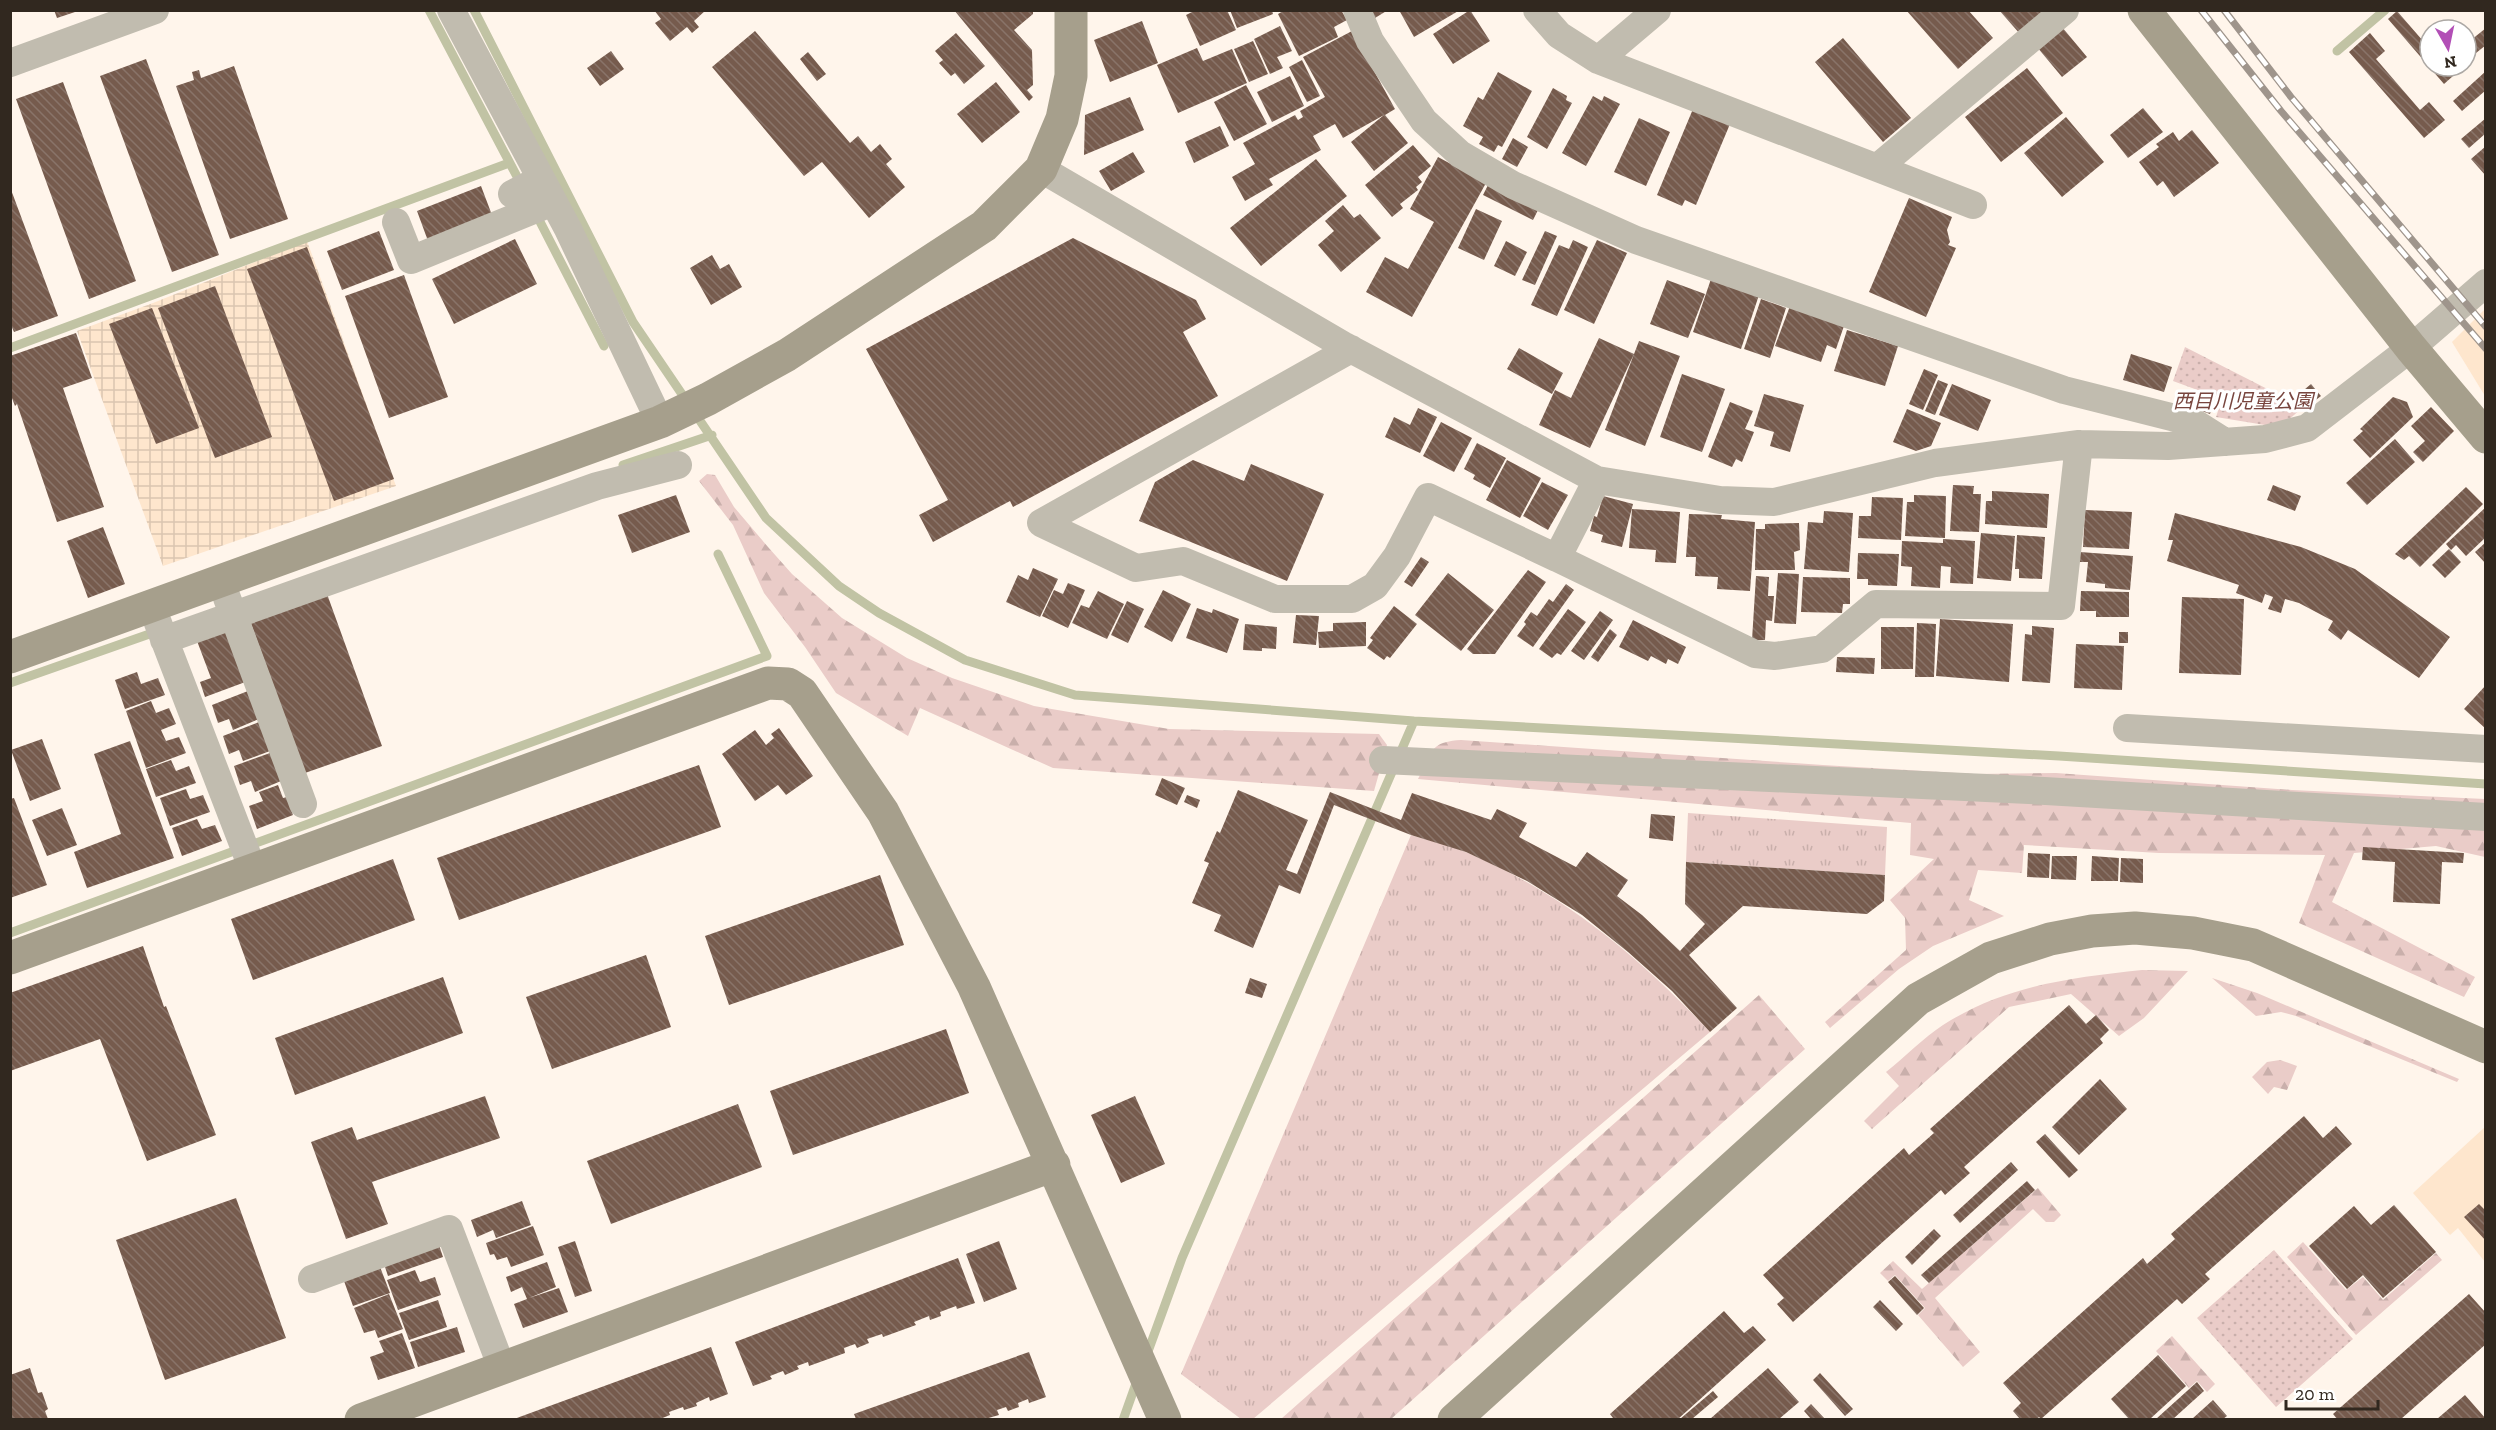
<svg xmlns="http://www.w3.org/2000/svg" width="2496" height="1430" viewBox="0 0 2496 1430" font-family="'Zilla Slab','Noto Sans JP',serif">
<defs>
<pattern id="industrial-grid" width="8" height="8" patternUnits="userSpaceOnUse" patternTransform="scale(1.5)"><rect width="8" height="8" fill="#fee6cd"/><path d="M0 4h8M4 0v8" fill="none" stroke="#dac5b0"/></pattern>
<pattern id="grass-tufts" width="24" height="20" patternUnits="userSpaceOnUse" patternTransform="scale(1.5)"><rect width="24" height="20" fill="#eaccc8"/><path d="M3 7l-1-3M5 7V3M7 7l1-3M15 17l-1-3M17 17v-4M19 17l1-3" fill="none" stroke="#c9afab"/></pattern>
<pattern id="forest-firs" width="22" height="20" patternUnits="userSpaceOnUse" patternTransform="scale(1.5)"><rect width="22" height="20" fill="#eaccc8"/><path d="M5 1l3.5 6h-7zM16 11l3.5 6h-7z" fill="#c9afab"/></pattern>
<pattern id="park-dots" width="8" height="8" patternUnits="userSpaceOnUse" patternTransform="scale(1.5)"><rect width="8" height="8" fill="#eaccc8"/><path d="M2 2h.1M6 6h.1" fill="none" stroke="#c9afab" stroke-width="1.8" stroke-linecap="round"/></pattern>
<pattern id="building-back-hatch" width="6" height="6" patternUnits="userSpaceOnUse" patternTransform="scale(1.5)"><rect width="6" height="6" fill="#765b4d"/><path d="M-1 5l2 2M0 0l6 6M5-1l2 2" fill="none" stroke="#897469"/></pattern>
</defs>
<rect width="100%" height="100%" fill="#fff5eb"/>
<!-- built -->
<path fill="#fee6cd" d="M2485,309V396L2452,342Z
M2485,1127V1262L2458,1228L2450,1235L2413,1193Z"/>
<!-- industrial -->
<path fill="url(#industrial-grid)" d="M307,241L396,486L163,566L77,331L153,303Z"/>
<!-- grass -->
<path fill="url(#grass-tufts)" d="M1688,813L1887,827L1885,875L1686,862Z
M1411,835C1430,841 1450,845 1468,853C1564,894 1639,957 1710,1032L1253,1419H1241L1181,1374Z"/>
<!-- forest -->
<path fill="url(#forest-firs)" d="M707,474L715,475L734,507L768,547L792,574L842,618L907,658L952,678L1034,706L1169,729L1379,734L1387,745L1374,791L1053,768L920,708L908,736L836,693L805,647L764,593L733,525L699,481Z
M1461,740L1823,765L1974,774L2056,773L2292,790L2485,799V857L2436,846L2354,853L2332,902L2475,977L2464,997L2299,923L2325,855L2159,853L2024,845L2022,873L1978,870L1969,900L2004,916L1933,946L1899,969L1830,1028L1825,1022L1906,950L1905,918L1890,900L1934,859L1910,855L1911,823L1418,779C1432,752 1429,742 1461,740Z
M2142,970L2188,971L2144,1018L2119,1036L2071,994L2009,1007L1872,1129L1864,1121L1899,1086L1886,1072C1905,1057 1923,1038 1943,1025C2006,985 2070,978 2142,970Z
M2212,978L2257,993L2459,1079L2457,1082L2296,1016L2281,1012L2256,1016Z
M1759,995L1805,1049L1391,1419H1281Z
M2280,1060L2297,1066L2287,1090L2274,1087L2268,1094L2252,1077L2267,1062Z
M2038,1188L2061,1215L2054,1222H2046L2033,1209L1935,1298L1980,1352L1963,1367L1918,1315L1925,1308L1895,1275L1888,1281L1880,1273L1893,1261L1922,1289Z
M2303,1242L2346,1290L2363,1277L2383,1300L2436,1253L2442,1260L2356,1335L2287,1257Z
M2172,1336L2215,1384L2207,1392L2197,1381L2189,1388L2156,1351Z"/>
<!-- park -->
<path fill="url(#park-dots)" d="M2185,347L2293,402L2302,408L2286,422L2271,426L2216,417L2222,399L2173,381Z
M2274,1250L2353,1339L2276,1407L2197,1318Z"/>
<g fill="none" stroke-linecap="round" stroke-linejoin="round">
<!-- stream -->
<path stroke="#c1c3a4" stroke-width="9" d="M429,10L522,186
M474,10L633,322L766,518L839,586L879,613L965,660L1075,695L1414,721L2059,756L2486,784
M2337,51L2385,10
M535,212L604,346
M10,348L509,163
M623,465L712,435
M10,683L158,631
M10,933L767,656L718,554
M1146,1357L1182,1258L1414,721
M1123,1420L1138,1378"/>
</g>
<!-- building -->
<path fill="url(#building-back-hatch)" d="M54,10H78V11L57,18Z
M654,10H706L694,21L699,27L692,33L687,27L670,41L655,23L661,19Z
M954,10H1033V14L1014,30L1032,50L1033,85L1027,90L1033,97L1029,101Z
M1196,10H1227L1236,30L1200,46L1186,15Z
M1230,10H1272L1273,14L1237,28Z
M1285,10H1341L1347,20L1334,27L1338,37L1299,56L1278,14Z
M1371,10H1388L1375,18Z
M1399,10H1460L1414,37Z
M1470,10L1490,41L1453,64L1433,34Z
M1906,10H1968L1993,38L1958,69Z
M1999,10H2049L2020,34Z
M2397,11L2430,49V66H2445L2453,76L2444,84L2388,19Z
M1142,21L1158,63L1110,82L1094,40Z
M1280,26L1292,51L1277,57L1283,68L1270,74L1254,39Z
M2062,27L2087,57L2062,77L2037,47Z
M2486,28V45L2466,61V44Z
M755,31L850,143L858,136L871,152L880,144L892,159L886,164L905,187L869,218L822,162L804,176L712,67Z
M1352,31L1395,109L1385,115L1408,143L1374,171L1351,142L1384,115L1343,138L1335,124L1313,136L1321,150L1269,179L1273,185L1245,201L1232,177L1255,164L1243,143L1295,115L1298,120L1303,117L1300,111L1325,97L1303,57Z
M956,33L985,66L964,84L955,73L951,76L939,63L943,60L935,51Z
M2370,33L2385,51L2376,59L2420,110L2429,102L2445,120L2424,138L2349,52Z
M1843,38L1911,118L1883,142L1815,62Z
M1253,41L1268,74L1249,82L1234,49Z
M1197,48L1203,61L1232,49L1247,83L1178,113L1157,65Z
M611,51L624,69L600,86L587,68Z
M808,52L826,74L817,81L800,59Z
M146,59L219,255L172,272L100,76Z
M1302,60L1320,96L1307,102L1289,67Z
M234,66L288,219L230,239L176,86L194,80L192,72L199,70L201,78Z
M2027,68L2063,113L2001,162L1965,117Z
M2486,71V90L2462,111L2453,101Z
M1498,72L1532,91L1502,147L1498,145L1494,152L1479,144L1483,137L1463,126L1478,97L1483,100Z
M1290,76L1304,106L1272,122L1257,92Z
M63,82L136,281L89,299L16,99Z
M996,82L1020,112L982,143L957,114Z
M1246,85L1267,124L1234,141L1214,102Z
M1553,88L1567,96L1566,100L1572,103L1547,149L1527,137Z
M1593,96L1602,101L1604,96L1620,104L1586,166L1562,153Z
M1130,97L1144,130L1084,155L1085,115Z
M2143,108L2163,132L2128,158L2110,135Z
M1693,109L1730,124L1696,205L1685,200L1682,206L1657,195Z
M2066,117L2104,162L2062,197L2024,153Z
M1639,118L1670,132L1646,186L1614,172Z
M2486,118V133L2469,148L2461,139Z
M1220,126L1229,146L1194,163L1185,142Z
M2192,130L2219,163L2174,197L2163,181L2157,186L2139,162L2159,147L2156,144L2173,132L2179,141Z
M1513,138L1528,147L1517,167L1502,159Z
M1413,145L1431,166L1418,177L1422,182L1416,187L1418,190L1400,204L1403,208L1392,217L1365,185Z
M2486,146V176L2471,159Z
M1133,152L1145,172L1111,191L1099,171Z
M1438,157L1486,183L1412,317L1366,292L1385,257L1408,269L1434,222L1410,209Z
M1316,159L1347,196L1261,266L1230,228Z
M1488,185L1538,210L1533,220L1483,195Z
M481,186L495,223L428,241L417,211Z
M10,187L58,316L14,332L10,323Z
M1909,198L1952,217L1947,230L1950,242L1948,245L1956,248L1926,317L1869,292Z
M1343,205L1354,218L1360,214L1381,238L1341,272L1318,245L1334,231L1325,221Z
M1476,209L1502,221L1484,260L1458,248Z
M379,231L394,270L342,290L327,251Z
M1545,231L1557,236L1535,285L1522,280Z
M1073,238L1196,300L1206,319L1183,332L1218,396L1013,507L1010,501L933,542L919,515L948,500L866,349Z
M515,239L537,284L454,324L432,279Z
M1573,240L1588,247L1557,316L1531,305L1559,245L1569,249Z
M1597,240L1627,253L1594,324L1564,310Z
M1506,241L1527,252L1515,276L1494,266Z
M307,247L394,479L334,501L247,269Z
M712,255L720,269L729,264L742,287L711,305L690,268Z
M404,275L448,397L389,418L345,296Z
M1712,276L1760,292L1741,349L1693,332Z
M1667,280L1705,294L1688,338L1650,324Z
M215,286L272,437L215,458L158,308Z
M1761,299L1786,308L1770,358L1744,349Z
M1790,306L1844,326L1836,349L1827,345L1821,362L1775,346Z
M152,308L199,428L156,444L109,324Z
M1847,330L1898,346L1885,386L1834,371Z
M76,333L92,378L63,388L104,507L57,522L17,404L15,406L10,393V356Z
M1599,338L1634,354L1590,448L1539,425L1555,390L1571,398Z
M1639,341L1680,356L1645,446L1605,430Z
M1519,348L1563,373L1552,394L1507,369Z
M2131,354L2172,367L2164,392L2123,380Z
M1924,369L1938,375L1923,410L1909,404Z
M1682,374L1725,389L1702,452L1660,437Z
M1938,380L1948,384L1935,415L1925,411Z
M1952,384L1991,400L1978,431L1939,415Z
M2311,384L2321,396L2308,406L2298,395Z
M2192,392L2215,398L2210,414L2188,406Z
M1764,394L1804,405L1790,452L1770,446L1774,432L1754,426Z
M2393,397L2407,402L2413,417L2370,458L2353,440L2363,431L2360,429Z
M1730,402L1753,411L1745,429L1754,432L1742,462L1736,459L1732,467L1708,457Z
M2431,407L2454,431L2423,462L2413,452L2425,441L2411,426Z
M1418,408L1437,417L1420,453L1385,437L1394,417L1410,425Z
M1907,409L1941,423L1931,446L1916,451L1893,442Z
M1441,422L1472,438L1454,472L1423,456Z
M2395,439L2415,462L2367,505L2346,483Z
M1477,443L1506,458L1490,488L1473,479L1475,475L1464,469Z
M1193,460L1244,481L1251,464L1324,494L1287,581L1139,521L1155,482Z
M1507,460L1541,478L1520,518L1486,500Z
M1542,482L1568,495L1548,530L1523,516Z
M1953,485L1974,486L1973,494H1981L1979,532L1950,531Z
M2273,485L2301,496L2295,511L2267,500Z
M2466,487L2483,504L2420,567L2409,556L2404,560L2395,554Z
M1992,491L2049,494L2047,528L1985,524L1986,501H1992Z
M676,495L690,532L632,553L618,515Z
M1914,495L1946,496L1945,538L1905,536L1907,502H1914Z
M1603,496L1633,504L1622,547L1601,542L1603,535L1590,531L1594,516L1597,517Z
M1872,497L1903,498L1901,540L1858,538L1859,516H1871Z
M2486,507V537L2466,556L2456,545L2451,550L2446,544Z
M1632,509L1680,512L1676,563L1655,562L1656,550L1629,548Z
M2085,510L2132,512L2129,549L2083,547Z
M1824,511L1853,513L1849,572L1804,569L1808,522L1823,523Z
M2175,513L2301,547L2355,569L2450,637L2419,678L2348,630L2341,640L2328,630L2333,621L2299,603L2285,599L2281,613L2268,609L2273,597L2265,594L2262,603L2236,593L2239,585L2167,561L2173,540H2168Z
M1689,514L1722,515L1721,519L1755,522L1750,591L1717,589L1718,577L1695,576L1696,557H1686Z
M1799,523L1800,550L1794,552L1795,570H1755L1756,529H1765V524Z
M103,527L125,584L88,598L67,541Z
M1981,533L2015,536L2011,581L1977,578Z
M2017,535L2045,537L2042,579L2019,578V569H2015Z
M1943,539L1975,541L1973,584L1950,583L1951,567L1941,566L1940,588L1911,586L1912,567L1901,566L1902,541L1943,543Z
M2486,542V564L2475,552Z
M2449,549L2461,562L2445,578L2432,565Z
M2080,552L2133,556L2130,590L2105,588V584L2086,582L2088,562H2079Z
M1858,553L1899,554L1897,586L1868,585V579H1857Z
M1421,557L1429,562L1412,587L1404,582Z
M1033,568L1058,579L1040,617L1006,602L1018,575L1028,580Z
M1528,570L1546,582L1495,654H1473L1467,649Z
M1448,573L1494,610L1461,651L1415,615Z
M1778,573L1799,574L1796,624L1774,623Z
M1756,576L1769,577L1768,596H1774L1772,621L1766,620L1765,640H1752Z
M1803,577L1850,578V604H1843L1842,613L1801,612Z
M1068,583L1085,590L1068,628L1042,616L1054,590L1063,594Z
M1566,584L1574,590L1533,647L1517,636L1526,624L1524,622L1531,612L1537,616L1549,599L1553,602Z
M1163,590L1191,604L1172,642L1144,627Z
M1098,591L1124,604L1107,639L1072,623L1081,605L1089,608Z
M2081,591L2129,592V617H2096V611H2080Z
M327,594L382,746L305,773L250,621Z
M2182,597L2244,599L2241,675L2179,673Z
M1127,601L1144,609L1128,643L1111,635Z
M1394,606L1417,624L1390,658L1387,656L1384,660L1367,648L1373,640L1370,638Z
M1197,608L1212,613L1213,609L1239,619L1227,653L1186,638Z
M1568,609L1586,622L1561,655L1557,653L1552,658L1539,649Z
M1600,611L1613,620L1584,660L1571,651Z
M1296,615L1319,616L1316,645L1293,643Z
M1940,619L2013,624L2009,682L1936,676Z
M1633,620L1686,647L1678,664L1668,659L1666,664L1651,656L1648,661L1619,647Z
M226,621L248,681L205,697L200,682L211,678L194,633Z
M1366,622V646L1319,648L1318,632L1333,631V623Z
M1917,623L1936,624L1934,677H1915Z
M1245,624L1277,627L1276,649L1262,648V651L1243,650Z
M2032,626L2054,628L2050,683L2022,681L2025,634L2032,635Z
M1881,627H1914L1913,669H1881Z
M1610,629L1617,635L1598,662L1591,657Z
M2119,632H2128V643H2119Z
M2076,644L2124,646L2122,690L2074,688Z
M1837,657L1875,658L1874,674L1836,672Z
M137,672L141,684L158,678L165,695L125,709L115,680Z
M2486,685V729L2464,709Z
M248,691L259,719L233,730L229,719L218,723L212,705Z
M151,701L156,713L169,708L176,724L161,730L166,741L179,737L186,753L146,768L126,711Z
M259,722L270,751L243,761L239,750L229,754L223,736Z
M779,728L813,776L786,795L778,785L755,801L722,754L755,730L766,745L774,738L771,734Z
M42,739L61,789L30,801L11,750Z
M130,741L174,858L87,888L74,852L121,834L94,754Z
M270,753L281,781L255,792L251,781L240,785L234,766Z
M171,760L176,771L189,766L196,783L156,797L146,769Z
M699,765L721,827L459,920L437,858Z
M1162,778L1185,788L1177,805L1155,795Z
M278,785L283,798L287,797L293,815L257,829L249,806L263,801L259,792Z
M186,789L190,799L203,795L210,812L170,826L160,798Z
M1238,790L1308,820L1286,870L1297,874L1330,792L1401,820L1412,793L1491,820L1497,809L1527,823L1519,837L1576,867L1587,852L1628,880L1617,896L1642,915L1680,951L1705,924L1685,904L1686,862L1885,875L1884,901L1867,914L1743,906L1689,955L1737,1008L1710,1032L1672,991L1628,952L1582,915L1527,881L1466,852L1411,835L1334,805L1300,894L1279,885L1253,948L1214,931L1221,915L1192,903L1209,863L1204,861L1217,831L1220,833Z
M1187,795L1200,800L1197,808L1184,802Z
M14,798L47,885L10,898V799Z
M62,808L77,845L47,856L32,820Z
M1651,814L1675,816L1673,841L1649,838Z
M197,819L202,829L215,825L222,841L182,856L172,828Z
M2363,847L2464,853L2463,863L2442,862L2440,904L2393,902L2395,862L2362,860Z
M2028,853L2050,854L2049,878L2027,877Z
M2052,856H2077L2076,880L2051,879Z
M2092,856L2119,858L2118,881H2091Z
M2121,858L2143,859V883L2120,882Z
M393,859L415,920L253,980L231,919Z
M880,875L904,945L729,1005L705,936Z
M143,946L164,1007L166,1006L216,1135L147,1161L100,1039L10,1071V993Z
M646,955L671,1027L552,1069L526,997Z
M443,977L463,1033L295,1095L275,1038Z
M1250,978L1267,984L1262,998L1245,993Z
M2069,1005L2086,1024L2096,1015L2109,1030L2100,1039L2103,1043L1964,1167L1970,1173L1945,1195L1941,1190L1793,1322L1777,1304L1784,1298L1763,1275L1904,1148L1909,1155L1934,1133L1930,1129Z
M946,1029L969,1093L793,1155L770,1091Z
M2100,1079L2127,1109L2079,1155L2052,1127Z
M485,1096L500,1138L372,1182L388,1224L346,1239L311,1142L352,1127L357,1140Z
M1135,1096L1165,1164L1121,1183L1091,1115Z
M738,1104L762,1167L611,1224L587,1161Z
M2304,1116L2323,1138L2336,1126L2352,1144L2205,1274L2210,1279L2182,1304L2177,1299L2041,1419L2039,1417L2037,1419H2020L2013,1411L2021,1403L2003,1383L2143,1258L2147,1264L2175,1239L2171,1234Z
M2045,1134L2078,1170L2069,1178L2036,1142Z
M2011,1162L2018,1170L1960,1223L1953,1215Z
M2027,1181L2035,1190L1929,1283L1921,1275Z
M236,1198L286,1338L165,1380L116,1240Z
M522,1201L531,1225L496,1238L493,1230L477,1237L471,1220Z
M2479,1204L2486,1211V1241L2464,1217Z
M2394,1205L2436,1252L2383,1298L2363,1275L2347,1289L2309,1246L2354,1206L2371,1225Z
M533,1226L544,1255L511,1267L507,1257L497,1260L494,1254L490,1255L486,1243Z
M1934,1229L1941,1236L1912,1265L1905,1257Z
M436,1236L443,1257L388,1276L381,1255Z
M575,1241L592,1291L575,1297L558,1247Z
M999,1241L1017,1289L984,1302L966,1254Z
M958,1258L975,1303L957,1309L956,1306L940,1312L941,1316L930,1320L929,1316L914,1322L916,1325L883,1337L882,1334L867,1339L869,1343L857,1348L855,1344L844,1348L845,1353L809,1366L808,1362L797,1366L799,1369L785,1375L783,1371L770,1376L772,1379L753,1386L735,1342Z
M377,1259L390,1293L353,1306L344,1281Z
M547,1262L556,1287L529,1298L559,1288L568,1312L523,1328L514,1304L527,1299L522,1287L511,1292L506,1277Z
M415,1270L420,1282L435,1277L441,1295L398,1310L387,1280Z
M1895,1276L1924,1308L1917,1315L1888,1282Z
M389,1294L403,1329L378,1338L375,1330L364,1333L354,1308Z
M2469,1294L2486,1313V1344L2401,1419H2337L2333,1414Z
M438,1300L447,1327L409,1340L399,1313Z
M1880,1300L1903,1324L1896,1331L1873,1307Z
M1724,1311L1744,1333L1753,1326L1766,1340L1678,1419H1611L1613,1418L1610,1414Z
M457,1327L465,1352L418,1367L410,1342Z
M402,1333L415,1368L378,1380L370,1357L384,1352L379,1341Z
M711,1347L728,1394L710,1401L709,1397L696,1403L697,1406L684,1410L683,1407L669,1412L670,1415L660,1419H514Z
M1029,1352L1046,1397L1029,1403L1028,1399L1018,1403L1019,1407L1008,1411L1006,1407L997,1410L999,1415L985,1419H856L854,1414Z
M2158,1355L2186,1386L2150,1419H2129L2111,1399Z
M30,1368L38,1393L42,1392L48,1409L45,1411L48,1419H10V1375Z
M1768,1368L1799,1402L1779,1419H1710Z
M1820,1373L1853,1409L1845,1416L1813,1380Z
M2197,1382L2204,1391L2173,1419H2156Z
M1713,1391L1718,1397L1692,1419H1680Z
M2465,1395L2486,1419H2437Z
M2213,1400L2227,1416L2223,1419H2192Z
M1811,1404L1825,1419H1811L1804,1411Z"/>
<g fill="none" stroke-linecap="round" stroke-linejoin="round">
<!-- street -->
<path stroke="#c1bcaf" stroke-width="28" d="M451,10L568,229L660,422
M1357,10L1370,41L1424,121L1460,154L1513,185L1636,240L2064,390L2195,423L2225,442
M1537,10L1559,35L1598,60L1973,205
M1598,60L1657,10
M10,63L155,10
M1878,167L2065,10
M1041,169L1343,345L1597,480L1720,500L1774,502L1935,463L2079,444L2168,446L2265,439L2307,428L2411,348L2486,283
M512,194L541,179
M396,222L411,260L553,202
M1351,349L1041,523L1136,568L1183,561L1275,599H1352L1375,586L1397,556L1428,497L1557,558
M1597,480L1557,558L1755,654L1775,656L1822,649L1876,604L2061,606L2079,444
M227,598L303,804
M158,623L253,870
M164,640L597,486L678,465
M2127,728L2486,749
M1383,760L2029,790L2486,817
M312,1279L449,1229L502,1368"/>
<!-- secondary -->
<path stroke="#a69f8c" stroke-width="33" d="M2144,10L2411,348L2486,437
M10,657L660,422L708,399L787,355L984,226L1041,169L1062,119L1071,76V10
M10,958L768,683L788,684L802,693L883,812L974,987L1165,1420
M361,1420L1054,1165
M1454,1420L1918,999L1991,958L2050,939L2092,931L2135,928L2193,933L2253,945L2486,1047"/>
<defs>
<path id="rail" d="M2201,10L2281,111L2486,349
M2224,10L2291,97L2486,327"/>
</defs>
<!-- rail casing -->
<use href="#rail" stroke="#9f958c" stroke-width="7"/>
<!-- rail -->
<use href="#rail" stroke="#fff" stroke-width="4.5" stroke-dasharray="14" stroke-linecap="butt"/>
</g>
<g text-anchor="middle" stroke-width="6" stroke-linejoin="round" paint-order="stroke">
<!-- park labels -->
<g font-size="20" font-style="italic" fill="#78453e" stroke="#fff">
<text x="2243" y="408">西目川児童公園</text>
</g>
</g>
<!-- border -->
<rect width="2496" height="1430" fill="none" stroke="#31281f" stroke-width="24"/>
<!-- north arrow -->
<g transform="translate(2448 48) rotate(171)"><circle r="28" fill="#ffffff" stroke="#ada9a5" stroke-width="1.5"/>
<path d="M0-4.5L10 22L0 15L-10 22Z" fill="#b24fb6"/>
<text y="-9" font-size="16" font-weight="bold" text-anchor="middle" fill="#31281f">N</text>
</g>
<!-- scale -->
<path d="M2286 1400v9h92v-9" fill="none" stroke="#31281f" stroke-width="3"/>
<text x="2295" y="1400" font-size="18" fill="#31281f" stroke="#ffffff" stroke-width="4.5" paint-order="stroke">20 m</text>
</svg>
